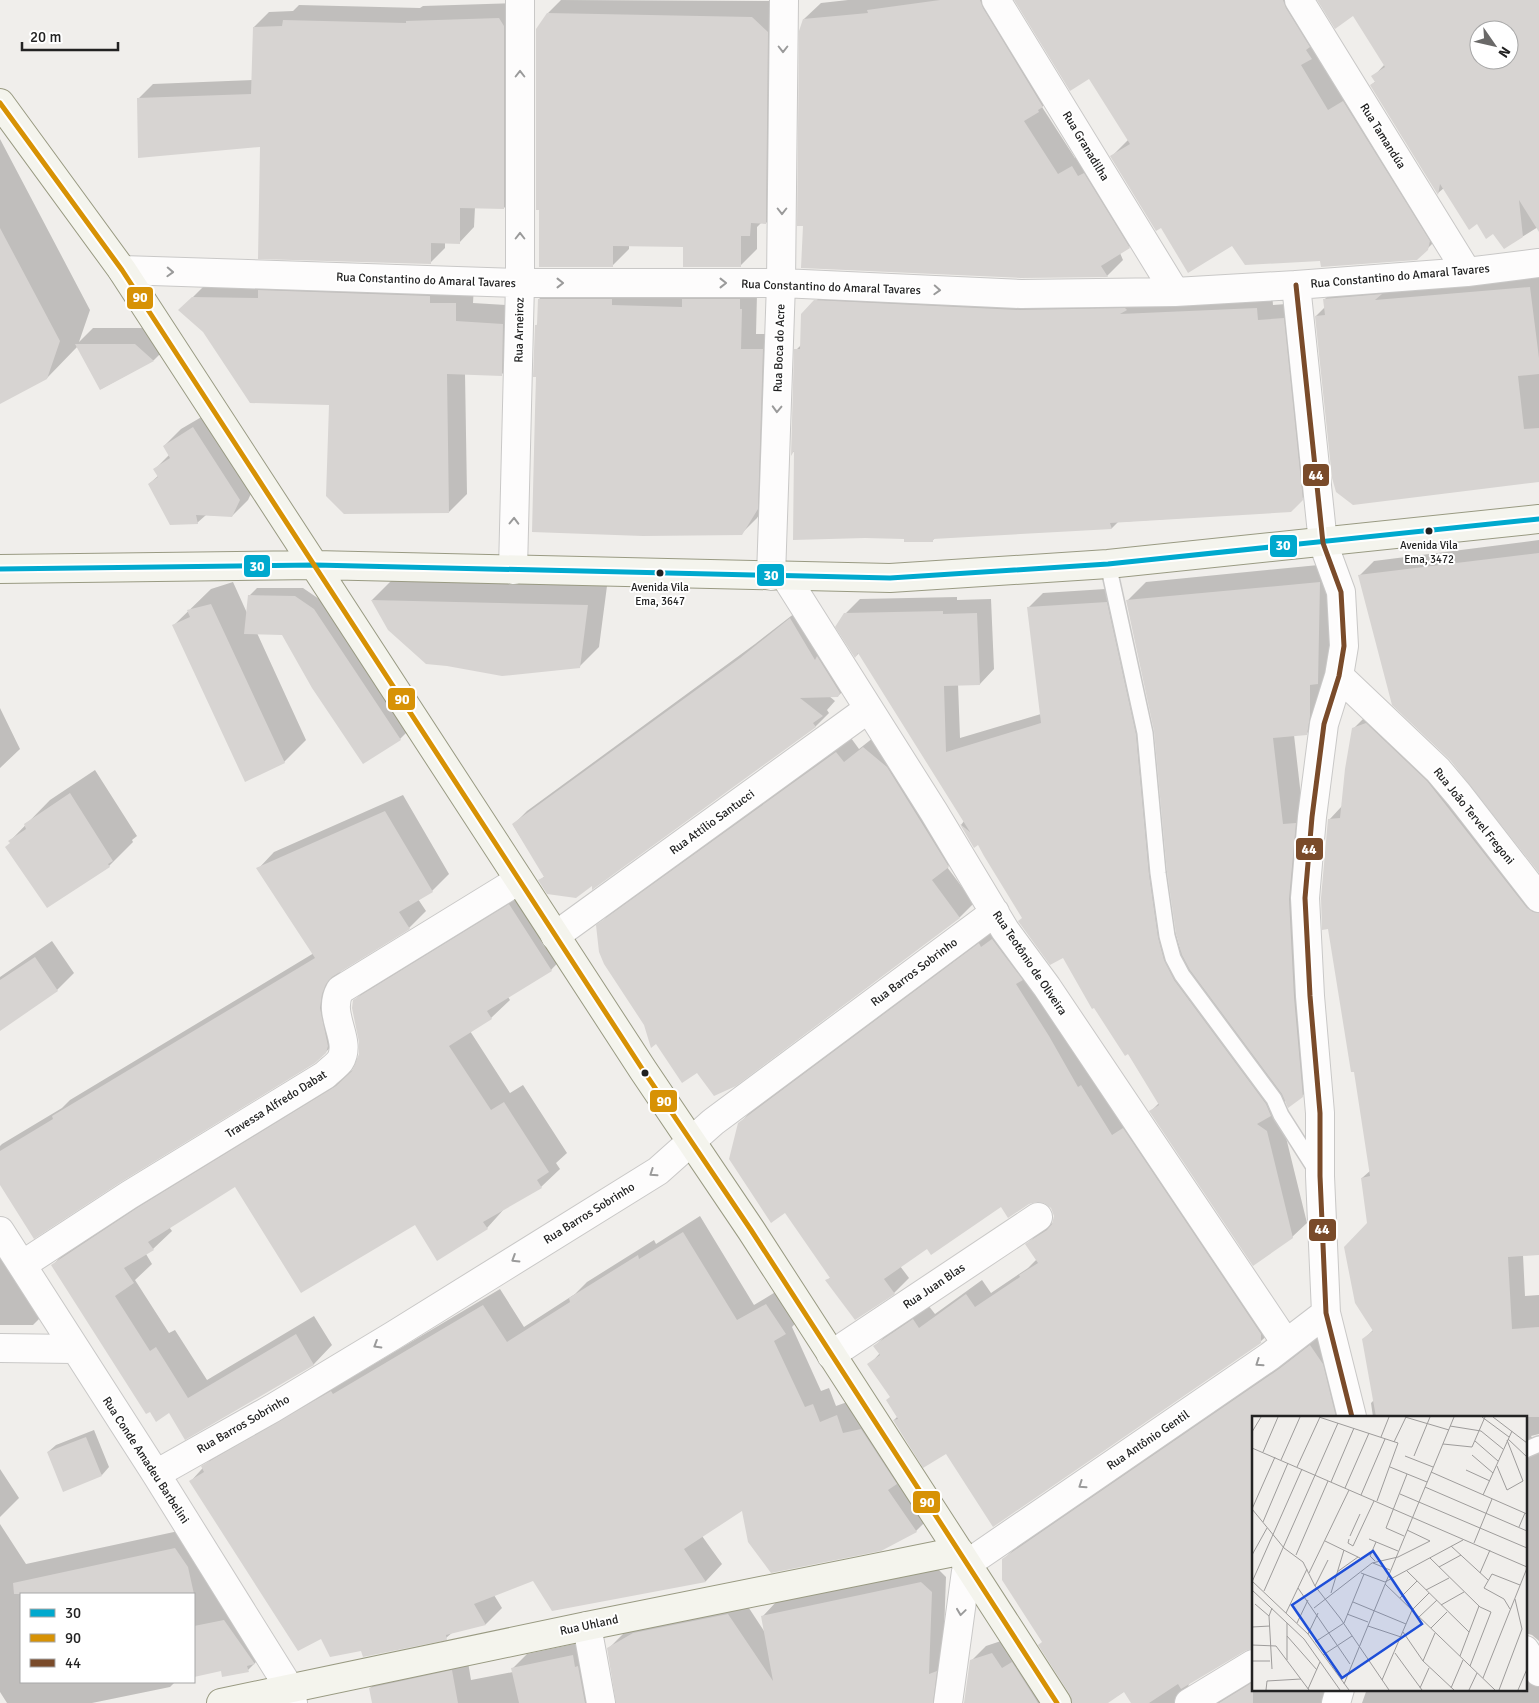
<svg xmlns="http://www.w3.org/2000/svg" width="1539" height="1703" viewBox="0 0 1539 1703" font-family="Signika,sans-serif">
<rect width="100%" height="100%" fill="#f0eeeb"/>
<!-- shadow -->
<path fill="#0003" fill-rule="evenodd" d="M561,0L769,1L784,15L782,206L766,223L762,222L757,227V249L740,266L684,246L629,245V249L612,266L548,13Z
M848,0H1004L1059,89L1042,107L1075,158L1089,150L1145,230L1129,247L1120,253L1123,260L1107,276L804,225V19L821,3Z
M1015,0H1307L1444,232L1417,259L1321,260L1232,244L1161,226L1112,156L1129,139L1090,78Z
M1319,0H1539V230L1538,227L1504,248L1494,232L1478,223L1444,188L1438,193L1371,85L1376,81L1373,77L1385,64L1354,15ZM1479,30H1509V60H1479Z
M514,3L519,192L504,208L475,207L474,227L459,243L445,242V248L430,263L261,146L138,99L153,84L253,80L254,27L269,12L293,11L299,5L420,8L423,6Z
M0,139L90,310L79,342L93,328H151L170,344L154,360L101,389L78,346L47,378L0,402Z
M1539,272V480L1316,316L1325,307V299L1341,283Z
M211,279L474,285L473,303L521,306L520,356L502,374L465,373L467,494L449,512L330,404L204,331L180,310Z
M555,284L757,294L756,334H778L773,493L757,518L741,534L537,375L536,326L538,323L539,299Z
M832,285L1272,293L1273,305L1300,303L1318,482L1290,511L1118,522L1112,528L936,537L932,541L905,537L796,450L792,453L796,350L802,344L803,314Z
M210,412L256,483L248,500L232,516L206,515L197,523L149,484L159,475L155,469L170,454L164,446L181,429Z
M1539,540V872L1359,576L1374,561Z
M1339,563L1326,714L1306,734L1294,735L1302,805L1322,1077L1302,1096L1286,1100L1274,1112L1281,1117L1307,1223L1292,1237L1151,1111L1159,1103L1128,1053L1094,1006L1064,956L1023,918L978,843L974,846L961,825L964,821L859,653L856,656L845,614L860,599L957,597V600L991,599L994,669L980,684H958L960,738L1041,714L1029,607L1043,593L1121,588L1150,719L1163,859L1172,922L1181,951L1155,731L1127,601L1146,582Z
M392,580L607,586L599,647L579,667L389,629L372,600Z
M233,582L247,613L249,596L257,588H303L322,601L408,731L400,739L283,634L257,633L306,740L284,762L173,626L211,589Z
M804,606L852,682L838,696H829L835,701L827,710L829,713L815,727L593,884L540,880L545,876L513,825L527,811L755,644Z
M0,708L20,749L0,768Z
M1368,714L1539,896V1254L1523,1255L1525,1296L1539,1295V1434L1531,1436L1535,1443L1539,1445V1641L1532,1635L1525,1633V1417H1373L1371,1403L1374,1400L1363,1340L1374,1329L1368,1224L1362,1178L1371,1170L1329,820L1342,806L1353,729Z
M878,734L963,852L947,867L974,903L960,917L735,1084L697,1071L645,1025L598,926L612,911L851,738L859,749Z
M95,770L137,836L132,840L133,842L109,866L11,842L10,841L50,800Z
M403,795L449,874L432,891L418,899L426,911L409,928L341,970L338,976L341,1036L324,1054L0,1183V1146L2,1144L62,1108L70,1100L314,953L258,869L274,852Z
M528,887L569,951L551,970L508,997L510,1000L491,1018L470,1031L510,1093L523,1085L567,1153L556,1163L560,1169L541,1187L505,1208L487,1228L415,1223L235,1185L169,1227L172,1231L153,1249L146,1254L152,1264L135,1280L169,1333L175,1330L207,1380L314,1316L332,1345L314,1364L186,1438L170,1412L53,1265L71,1246L157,1190L354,1069L360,1054V1042L354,1001L373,982Z
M994,929L1276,1327L1260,1342L947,1452L894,1420L898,1416L891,1397L869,1365L880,1353L875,1346L890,1331L928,1305L935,1314L982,1280L991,1293L1028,1268L1037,1259L1027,1244L1042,1229L1054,1222L1055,1215L1052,1207L1045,1202L1036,1200L1001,1205L927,1247L900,1266L909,1278L894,1293L827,1281L831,1277L739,1124L754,1108Z
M52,941L74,973L57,990L2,1028L0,1026V977Z
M700,1216L754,1305L782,1288L801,1317L792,1327L821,1391L829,1388L836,1406L853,1400L932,1515L916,1531L743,1509L702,1536L722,1564L706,1581L553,1610L534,1579L494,1595L502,1608L486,1624L453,1632L446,1638L362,1650L321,1637L191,1481L219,1450L347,1376L349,1379L500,1289L524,1327L575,1294L587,1282L654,1240L656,1244Z
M0,1259H20L51,1307L33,1325H0Z
M1325,1331L1361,1417H1253L1244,1650L1189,1683L1188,1688L1199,1703H1132L1125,1691L1106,1703H1074L1071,1694L1043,1641L1004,1559L1019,1544L1295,1354Z
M94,1430L109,1467L102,1475L48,1452L56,1445Z
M0,1469L19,1498L0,1517Z
M0,1524L26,1564L197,1527L270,1648L248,1670H222L194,1676V1594H21V1682H175L170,1687L92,1703H7L0,1692Z
M937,1568L946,1577L943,1660L959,1703H617L608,1649L623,1634L649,1618L743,1599L766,1634L763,1616L777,1601Z
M1007,1639L1067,1703H965L971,1661L986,1646Z
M1525,1640L1539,1664V1703H1362L1367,1689H1525Z
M588,1641L610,1703H373L370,1688L385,1674L467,1656L471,1680L513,1672V1668L527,1654Z
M1253,1678V1689H1335L1331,1703H1210Z"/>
<!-- building -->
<path fill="#d7d4d2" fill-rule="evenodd" d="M940,0H980L983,8L1043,107L1038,110L1039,112L1024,121L1058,174L1072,166L1078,176L1084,173L1130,248L1101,266L1108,277L1021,278L801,268L803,226H797L799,31L803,19L868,13L867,10Z
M1014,0H1283L1286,8L1310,47L1306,50L1312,59L1301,65L1328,110L1343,101L1430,241L1428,250L1417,260L1321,267L1320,261L1245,265L1232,246L1188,273L1161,228L1156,231L1110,156L1130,144L1089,79L1070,91Z
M1317,0H1539V232L1519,200L1523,237L1504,249L1493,234L1486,239L1477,224L1469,230L1440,184L1438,195L1370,85L1375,82L1371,76L1385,67L1353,16L1335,29ZM1479,30H1509V60H1479Z
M547,13L752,17L768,32L766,224L751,223L750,236H741V267H683V247L613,246V267H539V210H536V29Z
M499,18L504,26V209L460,208V244L431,243V264L258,259L260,147L138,158L137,98L251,94L253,27L282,26L283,20L406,23V21Z
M0,228L60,341L47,379L0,404Z
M1530,287L1539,358V374L1518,376L1524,429L1539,428V482L1353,505L1336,492L1332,478L1315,316L1325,315L1323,299L1382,294L1375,300Z
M258,290L430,296V303H456V321L503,324L502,376L447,374L449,513L344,514L326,496L329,405L250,403L203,332L178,310L192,297L258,298Z
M538,299H612V305L682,307V299H740V309H742L741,349H763L758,509L742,535L643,536L532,532L535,411L536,377H533L535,325H537Z
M814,300L1020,310L1125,308L1127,310L1120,314L1257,308L1258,320L1284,318L1303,500L1291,512L1110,523L1112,529L933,539V542H904V539L865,538L793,540L794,451L791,456L794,349H800L801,314Z
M75,344H135L154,361L100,390Z
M193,427L240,500L232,517L196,515L198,524L170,525L148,484L158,477L153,469L170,458L163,446Z
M1539,553V873L1450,760L1392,705L1358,575Z
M1320,582L1318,684L1310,685V716L1307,735L1273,738L1283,824L1296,823L1289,899L1294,997L1303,1097L1288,1108L1282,1094L1190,970L1182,955L1176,934L1167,872L1154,731L1126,600Z
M248,595L295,596L314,609L401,740L363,764L312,688L282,635L244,634Z
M371,600L588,605L580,668L502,676L447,666L426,664L388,630Z
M1107,602L1136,734L1149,874L1158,937L1164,960L1174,980L1266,1104L1271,1116L1257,1124L1267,1131L1293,1238L1253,1266L1149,1111L1159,1105L1128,1054L1125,1056L1094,1008L1092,1009L1063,958L1050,965L1018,921L1022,918L984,856L978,845L974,848L960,824L970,832L858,653L855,658L835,627L844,613L943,611V614L977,613L980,685L944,686L946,752L1041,723L1027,607Z
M211,604L285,763L245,782L172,625L190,617L187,610Z
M790,618L815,660L817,656L840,693L838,697L800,698L823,716L813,723L816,727L592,890V886L576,898L547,894L538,880L544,877L512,824L740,658Z
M1366,723L1427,781L1527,908L1533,912L1539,913V1255L1508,1257L1512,1329L1539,1327V1417H1376L1362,1339L1373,1331L1355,1303L1344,1247L1367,1223L1361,1178L1370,1176L1354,1072H1351L1328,929L1322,930L1321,898L1328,819L1340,818L1345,769L1352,728Z
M863,747L887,767L949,867L932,880L960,918L736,1086L714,1096L697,1073L682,1083L656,1044L651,1048L644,1025L604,964L599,952L596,925L836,752L844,762Z
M70,793L113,861L108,864L110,867L47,908L5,847L10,843L8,841L26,829L24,824Z
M385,811L433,892L399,912L410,929L332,977L326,984L322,994L320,1008L328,1046L326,1053L315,1063L121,1182L34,1239L0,1185V1151L53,1119L52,1116L315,958L256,868Z
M509,904L552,971L487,1011L492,1019L449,1046L491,1110L504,1102L549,1172L537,1180L542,1188L483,1222L488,1229L437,1261L415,1225L301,1293L235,1187L148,1242L154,1250L124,1268L134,1283L115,1296L150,1351L156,1347L188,1398L296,1334L314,1365L185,1440L169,1413L156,1422L150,1412L146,1414L51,1265L137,1208L336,1086L352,1071L359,1054V1042L352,1008L353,1000Z
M992,939L1023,980L1016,984L1049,1036L1078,1087L1081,1085L1112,1135L1123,1128L1257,1328L1261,1334V1343L993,1527L946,1454L923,1468L893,1420L898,1419L886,1400L890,1397L867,1364L880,1355L873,1346L913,1319L919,1328L966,1294L975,1307L1020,1277L1019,1275L1038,1263L1025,1244L1047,1230L1052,1224L1054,1216L1051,1208L1044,1203L1037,1202L1029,1204L1008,1218L1001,1207L931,1255L927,1249L884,1279L895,1294L855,1320L825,1280L830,1278L785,1213L771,1223L729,1159L738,1123L979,943L981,947Z
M35,957L58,991L0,1031V980Z
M683,1232L737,1320L766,1304L786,1334L774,1341L805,1407L813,1404L820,1422L837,1415L843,1433L861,1429L897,1484L888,1490L917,1532L881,1551L771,1573L748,1542L742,1511L684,1549L706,1582L552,1611L533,1581L474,1604L486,1625L446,1635L447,1640L363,1657L361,1651L330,1657L321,1639L298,1651L189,1481L204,1472L201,1466L331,1391L333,1394L483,1305L507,1342L570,1302L569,1298L638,1255L639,1259Z
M1310,1345L1323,1364L1336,1417H1253V1648L1245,1651L1181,1689L1178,1684L1149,1703H1131L1124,1692L1108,1703H1072L1070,1695L1038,1645L1042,1642L1002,1580V1559L1279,1369Z
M86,1437L102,1476L63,1492L47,1452Z
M175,1548L188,1567L194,1594H14L13,1583Z
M921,1582L932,1592L929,1674L937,1671L933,1703H616L607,1648L633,1633L728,1614L773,1681L761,1616Z
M224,1620L255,1664L247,1666L249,1672L222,1677L221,1671L194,1677V1626Z
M992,1653L1002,1668L1012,1662L1038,1703H964L970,1660Z
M573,1655L575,1667L578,1666L585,1703H519L511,1668Z
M452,1670L458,1703H372L369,1688Z
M1253,1682V1703H1219Z"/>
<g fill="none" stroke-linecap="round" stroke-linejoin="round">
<defs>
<path id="lane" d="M1108,564L1145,733L1158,873L1167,936L1173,958L1182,975L1274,1099L1281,1115L1316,1170
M1525,1450L1539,1444"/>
<path id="street" d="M996,0L1175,292
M1299,0L1467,272
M122,270L520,283H781L1021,294L1175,292L1296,285L1467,272L1539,263
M1296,285L1323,543L1341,592L1344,646L1339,676L1324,724L1312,817L1305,898L1310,996L1320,1113V1176L1326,1313L1352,1417
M513,570L520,283V0
M771,576L781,283L784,0
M785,576L934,812L1005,930L1047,987L1286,1343
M1339,676L1438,770L1459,795L1539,898
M555,936L868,709
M0,1231L156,1474L290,1689L293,1703
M22,1265L129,1195L325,1075C330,1070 336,1066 340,1061C353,1040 326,1015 340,990L519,880
M0,1348L74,1349
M831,1355L1038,1217
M156,1474L273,1408L394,1335L658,1171L713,1122L995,912
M587,1626L601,1703
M1525,1650L1539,1672
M948,1703L967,1564L1270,1356L1326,1313
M1189,1703L1253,1664
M1336,1703L1340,1689"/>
<path id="secondary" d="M0,103L122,270L643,1070L751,1230L1057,1703
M0,569L315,565L890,578L1108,564L1539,519
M221,1703L587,1626L959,1551"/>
</defs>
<!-- lane casing -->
<use href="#lane" stroke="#c9c8c7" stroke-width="18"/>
<!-- street casing -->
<use href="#street" stroke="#c9c8c7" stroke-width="30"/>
<!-- secondary casing -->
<use href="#secondary" stroke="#999a82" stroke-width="30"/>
<!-- lane -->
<use href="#lane" stroke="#fdfcfc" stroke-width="15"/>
<!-- street -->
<use href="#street" stroke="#fdfcfc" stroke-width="28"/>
<!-- secondary -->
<use href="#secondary" stroke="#f4f4ed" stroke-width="28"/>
<defs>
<path id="bus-1" d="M0,569L315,565L890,578L1108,564L1539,519"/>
<path id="bus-2" d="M0,103L122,270L643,1070L751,1230L1057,1703"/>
<path id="bus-3" d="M1296,285L1323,543L1341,592L1344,646L1339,676L1324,724L1312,817L1305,898L1310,996L1320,1113V1176L1326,1313L1352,1417"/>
</defs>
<!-- bus-1 casing -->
<use href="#bus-1" stroke="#fff" stroke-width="9"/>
<!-- bus-2 casing -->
<use href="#bus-2" stroke="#fff" stroke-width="9"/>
<!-- bus-3 casing -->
<use href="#bus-3" stroke="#fff" stroke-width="9"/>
<!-- bus-1 -->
<use href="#bus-1" stroke="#00a9ce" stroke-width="5"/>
<!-- bus-2 -->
<use href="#bus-2" stroke="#d79205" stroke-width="5"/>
<!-- bus-3 -->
<use href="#bus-3" stroke="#7a4b2a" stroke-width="5"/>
</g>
<!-- one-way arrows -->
<defs><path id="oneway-chevron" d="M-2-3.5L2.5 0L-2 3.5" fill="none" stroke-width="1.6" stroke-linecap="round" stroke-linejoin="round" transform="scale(1.25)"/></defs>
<g stroke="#9a9a9a">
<use href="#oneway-chevron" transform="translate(783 49) rotate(90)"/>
<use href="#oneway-chevron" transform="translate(520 74) rotate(-90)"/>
<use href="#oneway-chevron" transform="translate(782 211) rotate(90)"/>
<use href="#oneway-chevron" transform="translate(520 236) rotate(-90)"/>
<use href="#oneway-chevron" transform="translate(170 272) rotate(2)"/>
<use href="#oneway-chevron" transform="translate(560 283)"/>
<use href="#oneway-chevron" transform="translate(723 283)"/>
<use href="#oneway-chevron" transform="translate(937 290) rotate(3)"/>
<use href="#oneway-chevron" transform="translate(777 409) rotate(92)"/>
<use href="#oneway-chevron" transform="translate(514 521) rotate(-89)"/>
<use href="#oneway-chevron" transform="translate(653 1173) rotate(146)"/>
<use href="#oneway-chevron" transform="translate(515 1259) rotate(148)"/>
<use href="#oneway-chevron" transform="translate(377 1345) rotate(149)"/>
<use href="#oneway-chevron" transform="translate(1259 1363) rotate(146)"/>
<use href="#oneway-chevron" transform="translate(1082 1485) rotate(146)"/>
<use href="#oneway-chevron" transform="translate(961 1612) rotate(98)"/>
</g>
<!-- markers -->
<g fill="#222" stroke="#fff" stroke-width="2">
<circle cx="1429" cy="531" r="4.5"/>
<circle cx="660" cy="573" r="4.5"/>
<circle cx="645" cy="1073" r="4.5"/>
</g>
<g text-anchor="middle" stroke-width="4" stroke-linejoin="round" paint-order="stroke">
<!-- bus labels -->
<g font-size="11" fill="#222" stroke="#fff">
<text x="1429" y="549">Avenida Vila<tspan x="1429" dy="14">Ema, 3472</tspan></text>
<text x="660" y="591">Avenida Vila<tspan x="660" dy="14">Ema, 3647</tspan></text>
</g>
<!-- street labels -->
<g font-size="12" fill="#222" stroke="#fff">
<text transform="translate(1383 136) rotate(58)" y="4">Rua Tamandúa</text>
<text transform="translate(1086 146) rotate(59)" y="4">Rua Granadilha</text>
<text transform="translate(1400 276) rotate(-5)" y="4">Rua Constantino do Amaral Tavares</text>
<text transform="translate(426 280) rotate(2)" y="4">Rua Constantino do Amaral Tavares</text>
<text transform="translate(831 287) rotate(2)" y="4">Rua Constantino do Amaral Tavares</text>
<text transform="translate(519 330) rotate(-89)" y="4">Rua Arneiroz</text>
<text transform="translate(779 348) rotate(-88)" y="4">Rua Boca do Acre</text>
<text transform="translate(1474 816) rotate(51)" y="4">Rua João Tervel Fregoni</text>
<text transform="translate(712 822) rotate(-36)" y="4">Rua Attílio Santucci</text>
<text transform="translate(1030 963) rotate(56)" y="4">Rua Teotônio de Oliveira</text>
<text transform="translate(914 972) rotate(-37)" y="4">Rua Barros Sobrinho</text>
<text transform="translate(276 1104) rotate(-32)" y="4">Travessa Alfredo Dabat</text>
<text transform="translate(589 1213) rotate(-32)" y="4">Rua Barros Sobrinho</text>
<text transform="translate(934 1286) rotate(-34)" y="4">Rua Juan Blas</text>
<text transform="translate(243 1424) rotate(-30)" y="4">Rua Barros Sobrinho</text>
<text transform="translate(1148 1440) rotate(-34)" y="4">Rua Antônio Gentil</text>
<text transform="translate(146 1460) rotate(57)" y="4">Rua Conde Amadeu Barbelini</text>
<text transform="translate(589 1625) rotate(-12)" y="4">Rua Uhland</text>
</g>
</g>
<!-- overview -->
<g transform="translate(1252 1416)">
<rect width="275" height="275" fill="#f0eeeb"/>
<path fill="none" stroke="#9e9c9b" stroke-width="1" d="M67,1L146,27L125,85M153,1L197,14M230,1L257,21M241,1L275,27M198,10L229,15L251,33M0,16L9,1M129,21L137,1M256,23L275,41M255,24L271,65M223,25L246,45M142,26L154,1M191,28L220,31L233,1M0,32L275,151M11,36L26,1M220,39L241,57M153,40L181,51M162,40L178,1M29,44L48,1M245,50L255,74L271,65M45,51L68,1M138,51L175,66M214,54L238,65M179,56L275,98M79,66L102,12M173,71L275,115M93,72L117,17M148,78L275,132M109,79L133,23M231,79L260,15M0,93L23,41M0,93L32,132L51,146L63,170L88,202L137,274M11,106L36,47M267,111L273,97M155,114L178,125M98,120L108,98M152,120L134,112L155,58M97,123L96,127L101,130L122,85M117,123L146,135M73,125L108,142M222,127L240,83M199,130L236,164M0,139L15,112M44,139L76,65M178,142L228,191L239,196L218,250M123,145L118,140L124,126M121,147L138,154M187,151L209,139M155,155L217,216M85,156L106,141M57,157L97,74M109,157L133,166L211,124M228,157L238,134M0,165L56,218L97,274M0,166L50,53M133,168L243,274M63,170L76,144M46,172L98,248M0,174L52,223L88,274M174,174L197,162M12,175L86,7M79,177L92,134M148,182L165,165M101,186L154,208M3,188L17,200M189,189L212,176M62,192L120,147L146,141L178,125M258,193L252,183L232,172L240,158L268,169M34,197L55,153M95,198L116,206M167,201L185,184M35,207V244M45,207L56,184M92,207L112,158M116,210L149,221M0,211L18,210M179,212L195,196M151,216L171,245L202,274M56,218L66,197M35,220L65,254M63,226L92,207M0,229L24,230L57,274M143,237L170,274M71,239L100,220M208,240L227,190M0,245H18M171,245L183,217M20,253L17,200L20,192M231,262L275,152M130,264L160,194L177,177M92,268L202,1M168,272L177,252M199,272L211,244M56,273L68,246M14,274L15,265L49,263M217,274L225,257M247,274L270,213L263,183M266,274L275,253"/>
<path fill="#1d4ed8" fill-opacity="0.15" stroke="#1d4ed8" stroke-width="2.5" d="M121,135L170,208L90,262L40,189Z"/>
<rect width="275" height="275" fill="none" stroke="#222" stroke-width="2.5"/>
</g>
<g stroke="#fff" stroke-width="2">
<rect x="126" y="286" width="28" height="24" rx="5" fill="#d79205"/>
<rect x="1302" y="463" width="28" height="24" rx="5" fill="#7a4b2a"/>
<rect x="1269" y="534" width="29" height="24" rx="5" fill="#00a9ce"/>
<rect x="243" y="554" width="28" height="24" rx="5" fill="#00a9ce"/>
<rect x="756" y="563" width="29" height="24" rx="5" fill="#00a9ce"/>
<rect x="387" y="687" width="29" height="24" rx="5" fill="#d79205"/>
<rect x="1295" y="837" width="29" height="24" rx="5" fill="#7a4b2a"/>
<rect x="649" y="1089" width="29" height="24" rx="5" fill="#d79205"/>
<rect x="1308" y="1218" width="29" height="24" rx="5" fill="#7a4b2a"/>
<rect x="912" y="1490" width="29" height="24" rx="5" fill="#d79205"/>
</g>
<g font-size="14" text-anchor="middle" font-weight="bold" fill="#fff">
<text x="140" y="302">90</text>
<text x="1316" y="480">44</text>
<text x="1283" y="550">30</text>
<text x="257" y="571">30</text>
<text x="771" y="580">30</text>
<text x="402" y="704">90</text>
<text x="1309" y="854">44</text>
<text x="664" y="1106">90</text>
<text x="1322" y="1234">44</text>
<text x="927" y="1507">90</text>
</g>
<!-- legend -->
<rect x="20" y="1593" width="175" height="90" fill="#ffffff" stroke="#a7a7a7"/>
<rect x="30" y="1609" width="25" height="8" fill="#00a9ce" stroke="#a7a7a7"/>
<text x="65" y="1618" font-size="15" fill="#222222">30</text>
<rect x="30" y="1634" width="25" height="8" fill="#d79205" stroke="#a7a7a7"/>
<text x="65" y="1643" font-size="15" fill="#222222">90</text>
<rect x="30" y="1659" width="25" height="8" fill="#7a4b2a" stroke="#a7a7a7"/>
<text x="65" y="1668" font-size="15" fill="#222222">44</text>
<!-- north arrow -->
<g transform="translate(1494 45) rotate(124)"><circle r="24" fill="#ffffff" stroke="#a7a7a7"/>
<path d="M0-4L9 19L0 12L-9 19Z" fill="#6a6968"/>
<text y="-8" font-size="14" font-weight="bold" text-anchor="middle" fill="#222222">N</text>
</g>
<!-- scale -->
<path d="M22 42v8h96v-8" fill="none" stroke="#222222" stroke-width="2.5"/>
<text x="30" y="42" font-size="15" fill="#222222" stroke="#ffffff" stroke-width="4" paint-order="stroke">20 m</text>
</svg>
